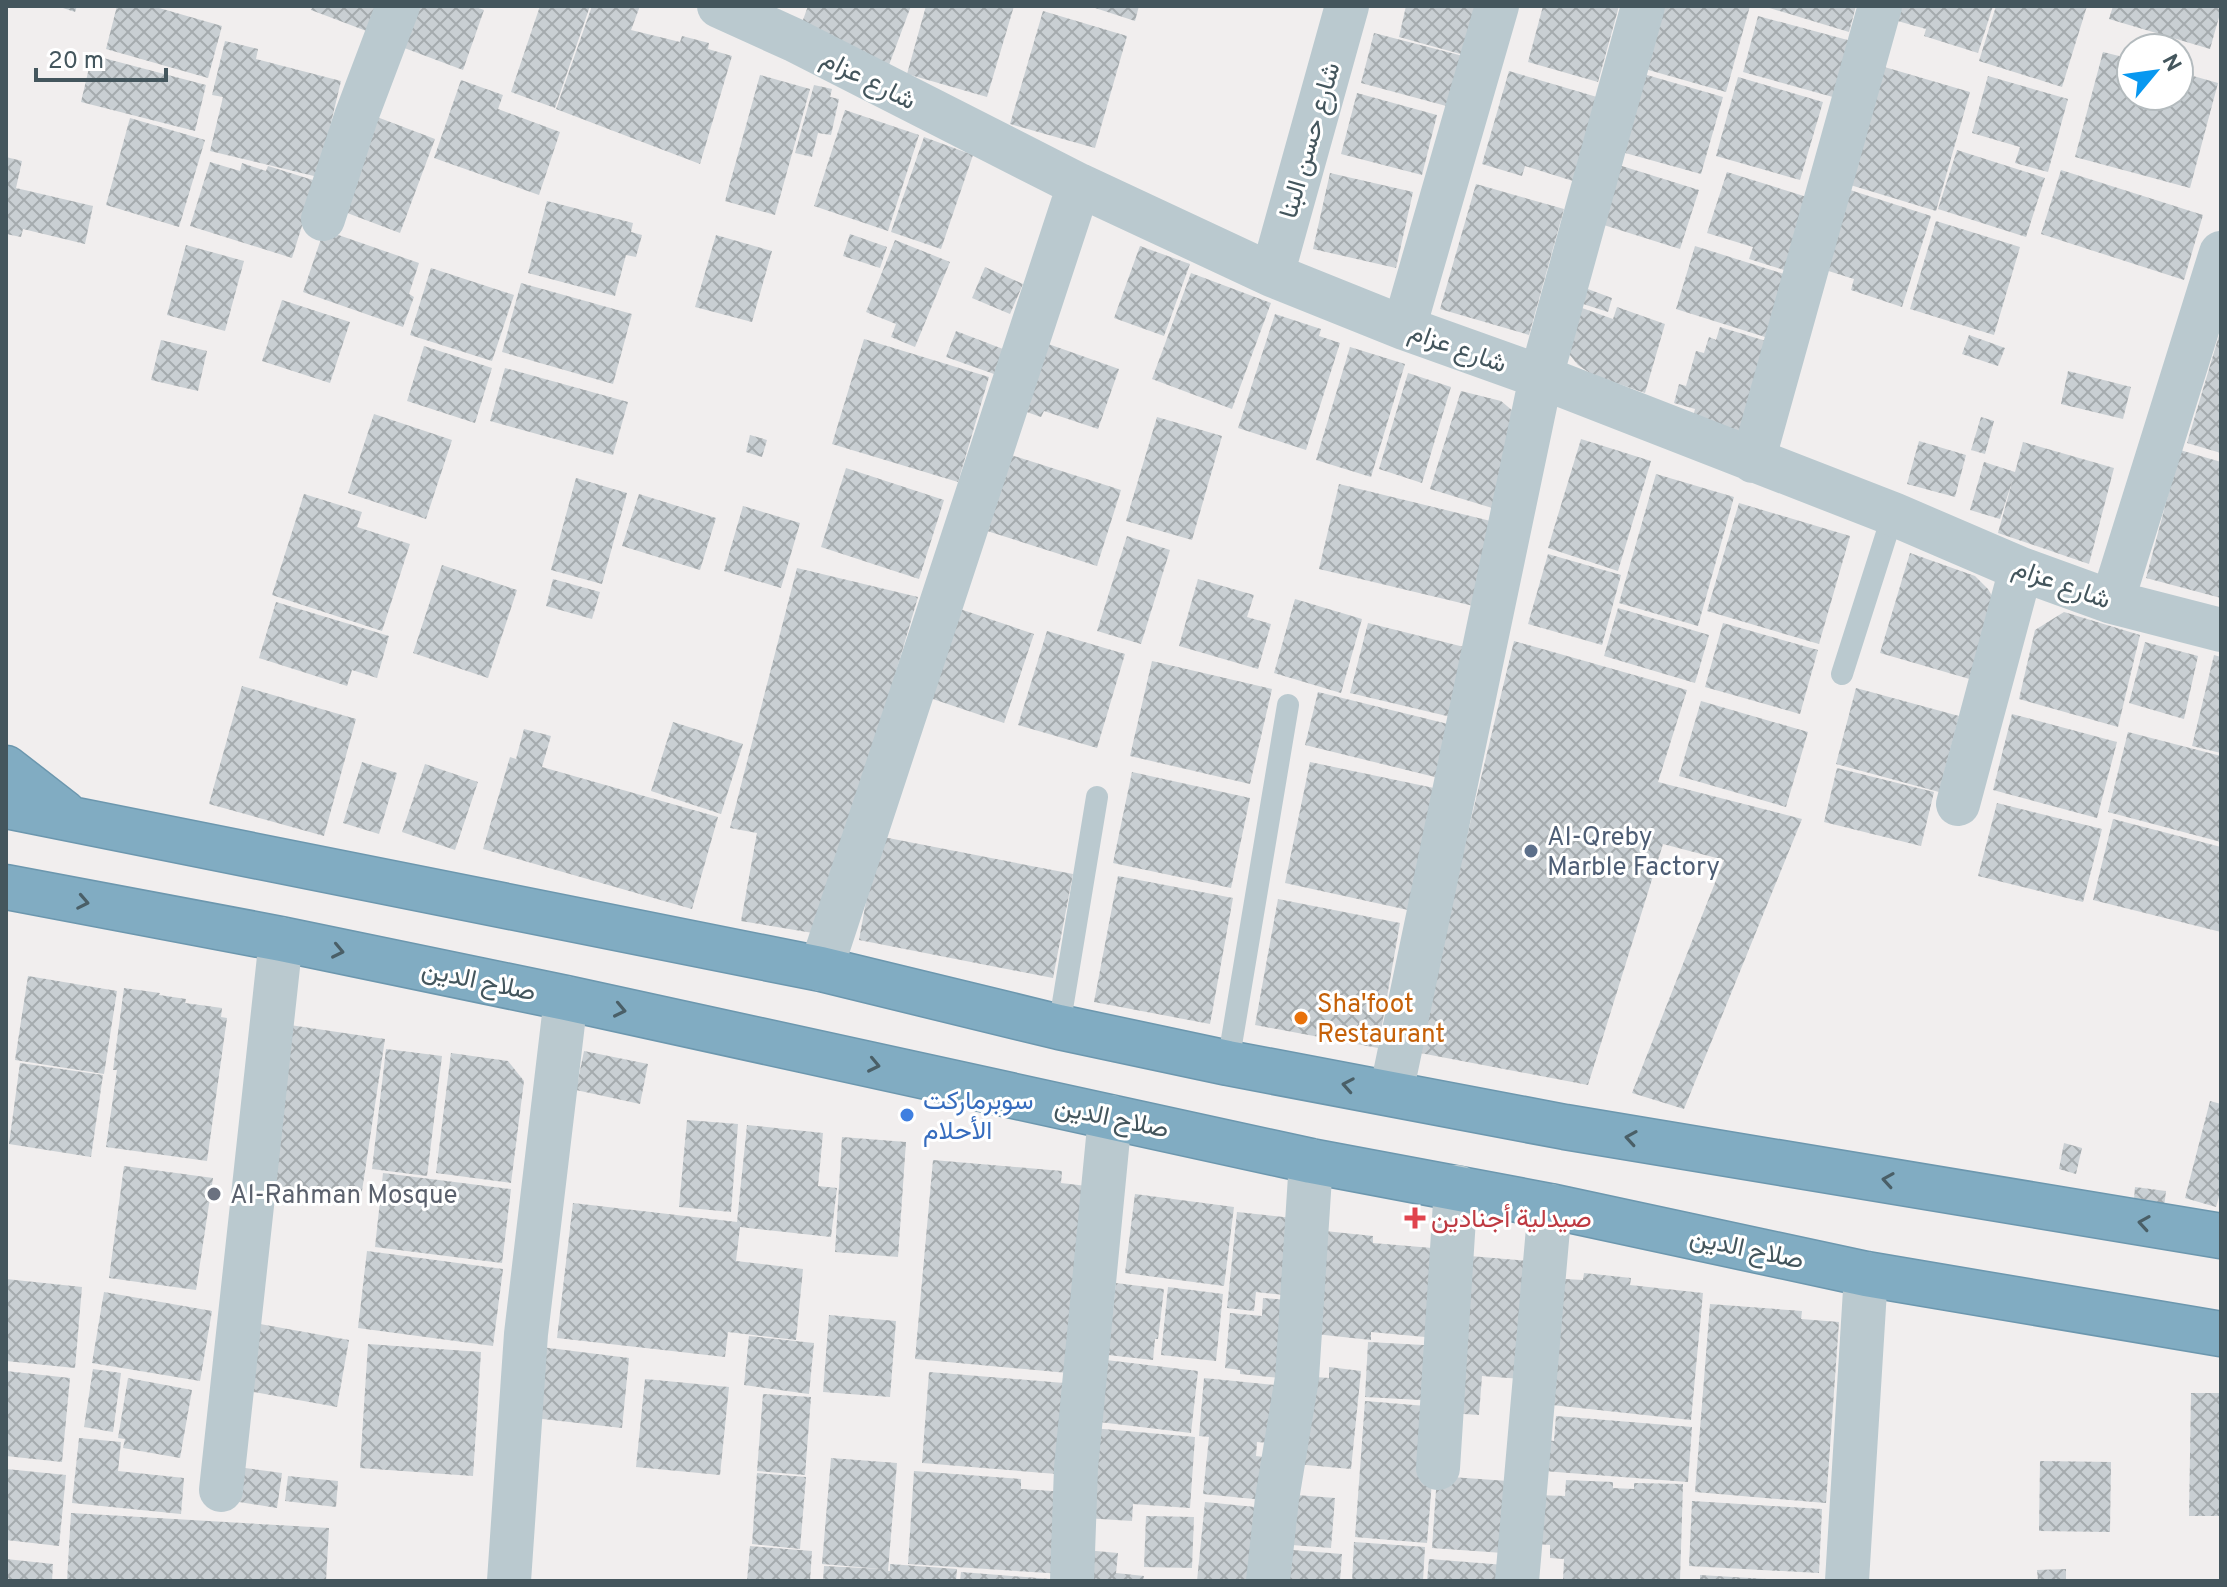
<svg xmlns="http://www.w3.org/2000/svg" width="2227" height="1587" viewBox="0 0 2227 1587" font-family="Overpass,Vazirmatn,sans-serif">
<defs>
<pattern id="building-cross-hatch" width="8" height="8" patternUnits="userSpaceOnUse" patternTransform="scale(2)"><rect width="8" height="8" fill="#c9cfd3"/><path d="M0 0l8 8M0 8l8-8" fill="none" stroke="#a5abae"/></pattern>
</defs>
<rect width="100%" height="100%" fill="#f1eeee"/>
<!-- building -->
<path fill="url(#building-cross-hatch)" d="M57,6H77L75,12Z
M117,6H152L222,26L208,78L106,49Z
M313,6H387L377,35L311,10Z
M405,6H473L484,10L463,70L391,43Z
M540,6H590L555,108L511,92Z
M592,6H640L631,30L680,42L682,36L709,43L708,49L732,56L700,164L556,109Z
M808,6H911L889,65L799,31Z
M926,6H1014L987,97L907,74Z
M1089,6H1139L1135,21Z
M1406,6H1476L1464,55L1399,37Z
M1543,6H1619L1598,82L1528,62Z
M1662,6H1750L1726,92L1645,69Z
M1763,6H1856L1849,32Z
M1898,6H1993L1978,53L1924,36L1926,29L1894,20Z
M1996,6H2087L2062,87L1979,61Z
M2113,6H2221V10L2210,49L2109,19Z
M1043,11L1127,36L1095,148L1010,124Z
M1758,16L1855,42L1840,99L1743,72Z
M1374,33L1463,56L1450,107L1361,83Z
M225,41L258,49L256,59L341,81L318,177L210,151L223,97L212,95Z
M2103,52L2131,59V96H2179V72L2218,83L2190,188L2075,157Z
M92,55L206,85L195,131L81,102Z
M1881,66L1970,92L1936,211L1847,184Z
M1509,71L1597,97L1573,181L1525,166L1522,176L1482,164Z
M1640,73L1723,97L1701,174L1618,151Z
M760,75L810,89L775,215L725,201Z
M1988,76L2068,99L2048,172L2015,163L2020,147L1972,133Z
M1738,77L1823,102L1800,180L1716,156Z
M461,80L503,95L498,109L560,132L539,195L434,158Z
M814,85L832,89L830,97L839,99L831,135L818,133L812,157L795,153Z
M1357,93L1437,115L1422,175L1341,154Z
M845,110L919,135L888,231L814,206Z
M377,117L435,139L400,233L342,211Z
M130,118L205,140L179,227L106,205Z
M924,137L973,155L941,249L891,232Z
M1957,150L2045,178L2026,237L1938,209Z
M6,157L22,161L16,188L93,206L85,244L23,229L21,237L6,234Z
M210,162L240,171L242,163L266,171L268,166L316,181L292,258L190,226Z
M1609,162L1699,190L1680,249L1591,221Z
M2061,170L2203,215L2184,280L2041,234Z
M1727,172L1807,197L1784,270L1749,259L1753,247L1707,233Z
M1330,173L1413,192L1396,268L1313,249Z
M1476,184L1564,209L1529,335L1440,309Z
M1847,189L1931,216L1902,307L1851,290L1854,279L1822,269Z
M547,201L633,223L631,232L642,235L636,257L626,255L615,296L528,273Z
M1936,221L2020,247L1994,335L1910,309Z
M324,230L419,263L409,294L414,297L403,327L303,292Z
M850,234L887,247L880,268L843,256Z
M716,235L772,251L752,322L695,307Z
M895,240L950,262L915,347L891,337L896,324L866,312Z
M186,245L244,261L225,331L167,315Z
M1140,246L1190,264L1164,336L1114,318Z
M1695,246L1784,274L1765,337L1676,309Z
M985,267L1023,284L1010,314L972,298Z
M431,268L514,295L492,361L410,335Z
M1191,273L1271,303L1232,409L1152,379Z
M521,283L632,314L613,384L502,352Z
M1585,288L1612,298L1608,312L1580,303Z
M282,300L350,322L330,383L262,361Z
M1617,307L1665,324L1645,393L1593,375L1578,365L1565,349L1582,308L1613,319Z
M1275,314L1321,329L1319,336L1340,343L1306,450L1238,428Z
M1720,327L1766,341L1738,436L1692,422L1695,409L1674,403L1679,384L1686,386L1696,351L1704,353L1709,337L1716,340Z
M956,331L1003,349L994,374L946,357Z
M2220,332L2221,333V453L2187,443Z
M1969,335L2005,348L1998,366L1962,354Z
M864,339L989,377L958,482L832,444Z
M161,340L207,351L198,391L151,380Z
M1037,340L1119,369L1098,429L1044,411L1041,417L1015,408Z
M424,346L492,368L475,423L407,401Z
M1350,347L1405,364L1371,477L1316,460Z
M505,368L628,402L613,455L490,421Z
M2068,371L2131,387L2123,419L2061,404Z
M1408,373L1451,387L1422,483L1379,469Z
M1461,391L1501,401L1513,411L1502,511L1430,489Z
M374,414L452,440L426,519L348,493Z
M1157,417L1222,436L1192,540L1126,521Z
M1981,417L1994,421L1985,454L1971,450Z
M750,435L767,440L762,457L746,452Z
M1581,439L1651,461L1618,571L1548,548Z
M1919,441L1966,455L1955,497L1907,484Z
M2023,442L2114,468L2089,564L1998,533L2013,479L2000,519L1970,510L1984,462L2015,472Z
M2180,450L2221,462V598L2146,578Z
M1011,455L1121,490L1097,566L987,531Z
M846,468L944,500L919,579L821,547Z
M1656,474L1734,497L1698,626L1619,603Z
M576,478L627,493L602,584L551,570Z
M1339,484L1507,525L1486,609L1319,569Z
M304,494L362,512L357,527L410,544L382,631L272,595Z
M639,494L716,518L700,570L622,546Z
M1739,503L1850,536L1819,644L1707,611Z
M743,506L800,523L781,588L724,571Z
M1127,536L1170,550L1141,644L1097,631Z
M1910,553L1975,576L1988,589L1995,601L1973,680L1880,653Z
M1548,554L1621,575L1602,645L1528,624Z
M442,565L517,590L488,678L413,653Z
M797,568L918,597L819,934L741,921L757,833L730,828Z
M553,579L600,592L592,619L546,606Z
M1198,579L1254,595L1247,617L1271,624L1258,669L1179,646Z
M1295,599L1362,619L1341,693L1274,673Z
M276,602L389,636L377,678L352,670L347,686L259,658Z
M945,604L1034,634L1004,723L915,693Z
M1618,608L1709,635L1695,683L1604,656Z
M2064,612L2140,635L2118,727L2019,699L2035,630Z
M1368,623L1468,648L1451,717L1350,693Z
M1723,623L1818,650L1800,714L1705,687Z
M1047,631L1125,654L1097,748L1018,725Z
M1514,641L1687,690L1658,782L1802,819L1684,1109L1632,1093L1724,860L1663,844L1588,1085L1415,1052Z
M2145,642L2198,656L2184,719L2129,703Z
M2214,655L2221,657V753L2192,746Z
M1152,661L1272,689L1250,784L1130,756Z
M242,686L356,719L324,836L209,804Z
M1856,688L1959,716L1939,792L1836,764Z
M1318,692L1452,725L1439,778L1305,745Z
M1701,701L1808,732L1786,807L1679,776Z
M2012,714L2117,742L2097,818L1993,790Z
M673,722L743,744L721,814L651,791Z
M524,729L551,736L542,767L718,817L692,909L483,849L510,757L516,759Z
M2128,732L2221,756V842L2108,812Z
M362,762L397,773L379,834L343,823Z
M1310,762L1434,788L1408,910L1285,883Z
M425,764L478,782L455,850L402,832Z
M1837,768L1934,792L1921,846L1824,822Z
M1132,772L1250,798L1231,888L1113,863Z
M1997,803L2102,829L2083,902L1978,876Z
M2113,819L2221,847V932L2093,900Z
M878,836L1073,874L1053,978L859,940Z
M1118,876L1233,898L1210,1024L1094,1002Z
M1278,899L1400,923L1378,1048L1255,1025Z
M28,976L117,991L104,1074L15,1060Z
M124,988L160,993L159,995L186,999L185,1003L222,1008L221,1017L227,1018L207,1161L106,1147L117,1070H113Z
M283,1024L385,1039L360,1204L259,1189Z
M386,1049L442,1056L427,1176L372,1169Z
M584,1051L648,1064L640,1104L576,1090Z
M451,1053L508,1061L524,1081L511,1183L436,1173Z
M20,1063L103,1075L91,1157L9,1144Z
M2210,1101L2221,1104V1190L2216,1207L2185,1198Z
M687,1120L738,1124L731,1212L679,1207Z
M747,1125L823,1133L818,1186L837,1188L831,1237L740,1227L736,1261L803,1269L796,1340L728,1332L725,1357L557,1338L573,1203L737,1222Z
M842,1137L906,1142L898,1257L835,1252Z
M2064,1143L2082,1148L2076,1174L2059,1169Z
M933,1160L1062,1171L1061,1183L1096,1187L1079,1374L915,1359Z
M124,1166L213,1178L196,1290L109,1278Z
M383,1173L511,1189L502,1263L375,1247Z
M2135,1187L2166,1191L2163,1215L2133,1212Z
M1135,1194L1234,1207L1224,1286L1125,1273Z
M1237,1212L1301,1219L1294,1296L1256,1292L1254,1311L1227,1308Z
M1325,1231L1373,1236V1243L1444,1249L1436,1338L1371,1332V1340L1315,1334Z
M367,1251L503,1269L493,1346L358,1328Z
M1470,1256L1530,1261L1522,1379L1482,1376L1479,1415L1449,1413Z
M1584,1273L1631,1278L1630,1285L1703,1293L1691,1420L1552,1405L1565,1279L1583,1280Z
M6,1279L82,1287L75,1368L6,1361Z
M1116,1283L1164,1289L1158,1339H1155L1153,1360L1108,1355Z
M1168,1287L1223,1294L1216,1361L1161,1355Z
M104,1292L212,1311L200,1381L92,1363Z
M1263,1298L1299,1301L1291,1379L1240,1374V1370L1225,1368L1230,1313L1262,1316Z
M1710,1304L1802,1311L1801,1319L1839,1322L1826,1503L1695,1492Z
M829,1315L896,1321L890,1397L823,1392Z
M260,1324L349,1340L337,1407L248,1391Z
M749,1336L814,1343L809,1394L744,1385Z
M1368,1342L1442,1346L1439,1401L1365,1397Z
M368,1344L481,1352L473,1476L360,1468Z
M541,1347L629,1358L622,1428L534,1418Z
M1106,1360L1198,1371L1191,1433L1099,1422Z
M1329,1367L1361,1371L1351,1469L1295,1464L1303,1376L1329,1378Z
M93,1369L121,1373L113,1432L84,1427Z
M6,1371L70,1378L62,1462L6,1456Z
M929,1372L1076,1384L1069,1475L922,1463Z
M128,1378L192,1390L180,1458L123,1448L125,1439L118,1438Z
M1204,1378L1286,1386L1281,1444L1257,1442L1256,1456L1279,1459L1274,1501L1203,1494L1209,1437L1199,1436Z
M645,1379L729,1387L720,1475L636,1467Z
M2191,1393H2221V1516H2189Z
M763,1394L811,1397L805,1475L757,1471Z
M1365,1401L1438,1407L1427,1543L1355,1537Z
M1556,1416L1692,1427L1688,1482L1543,1471L1545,1440L1554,1441Z
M1092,1428L1195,1437L1190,1508L1133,1504L1132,1521L1085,1518Z
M79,1438L121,1442L118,1471L184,1478L181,1514L72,1503Z
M831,1458L897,1463L888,1571H890V1564L957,1569L956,1581H823L824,1566L882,1569L822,1564Z
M2040,1461L2111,1462L2110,1532L2039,1531Z
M238,1467L282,1473L277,1508L233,1501Z
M6,1469L66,1475L59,1546L6,1540Z
M914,1471L1021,1479V1489L1069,1492L1064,1574L908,1564Z
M757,1473L806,1477L800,1549L752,1544Z
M288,1476L338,1481L336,1507L285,1501Z
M1437,1476L1508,1481L1503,1553L1432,1548Z
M1566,1480L1613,1482V1488L1634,1489V1483L1683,1484L1680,1581H1563L1564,1559L1550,1558V1545L1536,1544L1538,1495L1565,1496Z
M1283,1494L1335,1498L1331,1548L1279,1544Z
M1692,1501L1822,1509L1819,1573L1689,1566Z
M1205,1502L1265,1508L1258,1581H1197Z
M71,1513L329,1528L326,1581H67Z
M1146,1516L1194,1517L1192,1568L1144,1567Z
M1354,1542L1425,1547L1423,1581H1352Z
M750,1546L812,1551L810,1581H747Z
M1280,1549L1342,1554L1340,1581H1277Z
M1085,1550L1118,1553L1116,1573L1144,1576L1143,1581H1090Z
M6,1559L53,1564L52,1581H6Z
M1429,1559L1505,1565L1503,1581H1427Z
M2066,1569V1581H2038L2037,1570Z
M961,1572L1050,1579V1581H960Z
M1700,1575L1767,1579V1581H1700Z"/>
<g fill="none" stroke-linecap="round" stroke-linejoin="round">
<defs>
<path id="highway" d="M6,768L64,813
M6,806L821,969L1059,1027L1228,1063L1565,1127L2221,1236
M6,887L281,939L566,998L1311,1161L1550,1206L1866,1274L2221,1334"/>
</defs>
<!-- highway casing -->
<use href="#highway" stroke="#6c97ae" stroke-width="47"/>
<!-- lane -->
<path stroke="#bac9cf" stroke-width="22" d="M1842,674L1893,514
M1059,1027L1097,797
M1228,1063L1288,705"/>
<!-- street -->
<path stroke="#bac9cf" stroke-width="44" d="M719,6L794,40L1079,185L1272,275L1404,328L1541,377L1893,514L2021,569L2112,602L2221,630
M323,219L356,117L398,6
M1272,275L1347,6
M1404,328L1497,6
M1753,461L1880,6
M2112,602L2221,253
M1958,804L2021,569
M821,969L1079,185
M1391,1093L1541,377L1643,6
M1438,1468L1456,1187H1458
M221,1490L281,939
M509,1581L526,1334L566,998
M1072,1581L1076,1468L1110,1117
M1268,1581L1277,1499L1297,1378L1311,1161
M1517,1581L1550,1206
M1847,1581L1866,1274"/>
<!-- highway -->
<use href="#highway" stroke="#81acc2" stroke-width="44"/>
</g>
<!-- one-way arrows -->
<defs><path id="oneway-chevron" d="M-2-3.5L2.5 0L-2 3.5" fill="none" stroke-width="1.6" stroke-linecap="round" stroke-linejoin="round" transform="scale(2)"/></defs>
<g stroke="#4a5f67">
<use href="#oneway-chevron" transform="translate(83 902) rotate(11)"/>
<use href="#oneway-chevron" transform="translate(338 951) rotate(12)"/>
<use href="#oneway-chevron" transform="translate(620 1010) rotate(12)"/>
<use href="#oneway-chevron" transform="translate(874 1065) rotate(12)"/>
<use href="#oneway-chevron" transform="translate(1348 1085) rotate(-170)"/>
<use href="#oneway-chevron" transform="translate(1631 1138) rotate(-171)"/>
<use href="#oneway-chevron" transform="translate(1888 1180) rotate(-171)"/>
<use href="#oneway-chevron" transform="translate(2144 1223) rotate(-171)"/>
</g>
<!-- markers -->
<circle fill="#5c6f8a" stroke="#fff" stroke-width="3" cx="1531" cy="851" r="8"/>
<circle fill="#e8710a" stroke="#fff" stroke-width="3" cx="1301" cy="1018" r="8"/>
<circle fill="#3f7fe0" stroke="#fff" stroke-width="3" cx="907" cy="1115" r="8"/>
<circle fill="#6b7280" stroke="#fff" stroke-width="3" cx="214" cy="1194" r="8"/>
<path fill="#e0444e" stroke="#fff" stroke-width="3" d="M1411 1206h8v8h8v8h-8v8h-8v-8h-8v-8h8z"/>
<g text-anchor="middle" stroke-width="6" stroke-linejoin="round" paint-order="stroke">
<!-- street labels -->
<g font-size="26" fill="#44565d" stroke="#fff">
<text transform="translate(869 79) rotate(27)" y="9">شارع عزام</text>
<text transform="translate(1309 140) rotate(-74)" y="9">شارع حسن البنا</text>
<text transform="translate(1458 347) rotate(20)" y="9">شارع عزام</text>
<text transform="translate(2062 583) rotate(20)" y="9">شارع عزام</text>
<text transform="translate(479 980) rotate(12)" y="9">صلاح الدين</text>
<text transform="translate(1112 1117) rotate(12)" y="9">صلاح الدين</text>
<text transform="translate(1747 1248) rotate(12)" y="9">صلاح الدين</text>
</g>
<!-- service labels -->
<g font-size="26" fill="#4e5e75" stroke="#fff" text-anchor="start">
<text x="1547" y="845">Al-Qreby<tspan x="1547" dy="30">Marble Factory</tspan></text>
</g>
<!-- food labels -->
<g font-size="26" fill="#c56008" stroke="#fff" text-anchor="start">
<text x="1317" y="1012">Sha'foot<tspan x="1317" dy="30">Restaurant</tspan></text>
</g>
<!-- shop labels -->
<g font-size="26" fill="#366cbe" stroke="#fff" text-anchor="start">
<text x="923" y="1109">سوبرماركت<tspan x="923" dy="30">الأحلام</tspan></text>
</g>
<!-- worship labels -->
<g font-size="26" fill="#5b616d" stroke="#fff" text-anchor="start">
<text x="230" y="1203">Al-Rahman Mosque</text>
</g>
<!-- health labels -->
<g font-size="26" fill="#be3a42" stroke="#fff" text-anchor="start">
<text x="1431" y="1227">صيدلية أجنادين</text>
</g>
</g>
<!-- border -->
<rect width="2227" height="1587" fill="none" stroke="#44565d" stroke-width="16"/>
<!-- north arrow -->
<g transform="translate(2155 72) rotate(61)"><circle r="38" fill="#ffffff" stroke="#b4bbbe" stroke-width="2"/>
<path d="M0-6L14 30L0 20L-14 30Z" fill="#0898f0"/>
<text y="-12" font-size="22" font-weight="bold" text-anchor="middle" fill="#44565d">N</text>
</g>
<!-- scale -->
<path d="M36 68v12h130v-12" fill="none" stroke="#44565d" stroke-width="4"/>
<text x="48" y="68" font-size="24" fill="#44565d" stroke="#ffffff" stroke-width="6" paint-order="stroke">20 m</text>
</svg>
